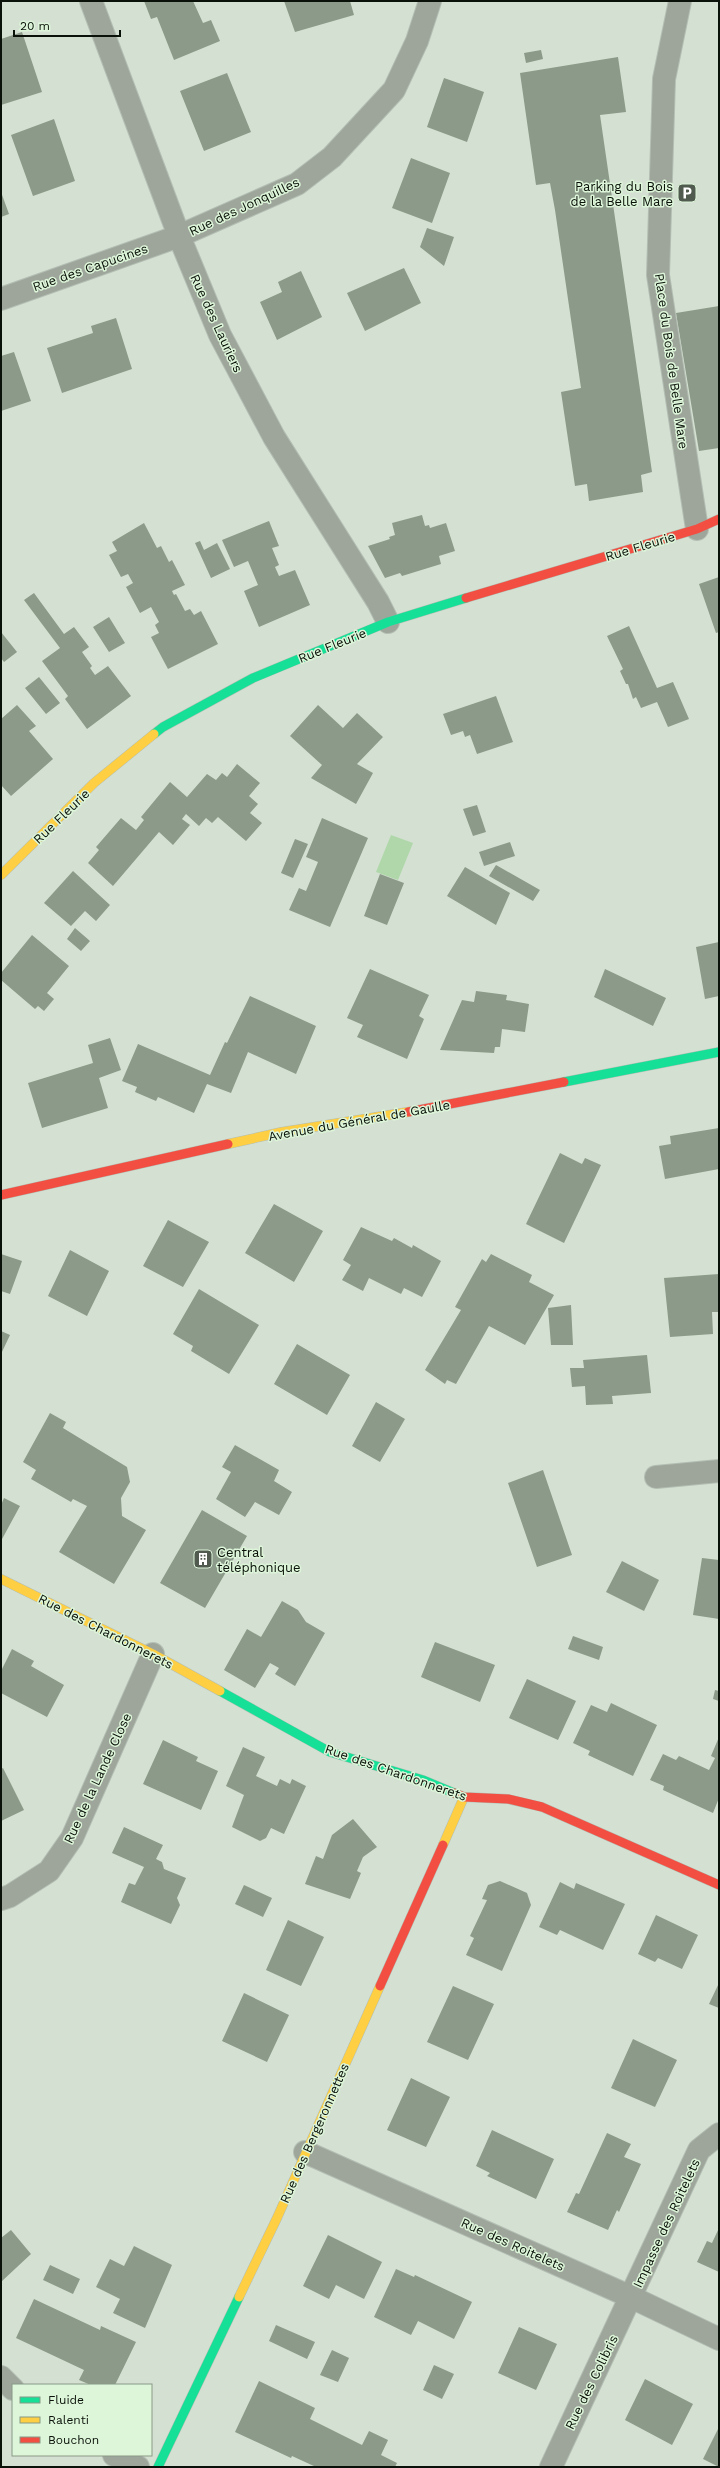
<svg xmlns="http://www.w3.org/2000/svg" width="720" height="2468" viewBox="0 0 720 2468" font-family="'Work Sans',sans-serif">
<rect width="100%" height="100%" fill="#d4e1d2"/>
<!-- water -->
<path fill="#afd7a9" d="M391,835L413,843L398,880L376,872Z"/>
<!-- building -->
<path fill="#8b9a89" d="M144,1H193L203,23L211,20L220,41L174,60L157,17L151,19Z
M284,1H350L354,15L295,32Z
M22,32L42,92L1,105V39Z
M541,50L543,59L526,63L524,53Z
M618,57L626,112L600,115L652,472L641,475L643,492L589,501L587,484L575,486L561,392L581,388L555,210L550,183L536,185L520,73Z
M227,73L251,132L204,151L180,91Z
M444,78L484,92L467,142L427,127Z
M54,119L75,181L33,196L11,135Z
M411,158L450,173L432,223L392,208Z
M1,192L9,214L1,217Z
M427,228L454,237L444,266L420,247Z
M404,268L421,303L365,331L347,293Z
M301,271L322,317L277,340L260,302L282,292L278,282Z
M719,306V448L699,451L676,313Z
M116,318L132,369L62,393L47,348L93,333L91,326Z
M14,352L31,401L1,411V356Z
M422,515L425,526L429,525L430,528L446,523L455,551L439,556L441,564L402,576L400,573L385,578L368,546L390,539L389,537L395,535L392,523Z
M269,521L279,546L272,548L279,565L275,567L279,576L295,570L310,605L259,627L244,591L258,585L248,561L234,567L222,540Z
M144,523L157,548L161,546L169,562L172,560L185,585L172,591L174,595L176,594L185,611L190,609L194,615L201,611L218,644L168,669L151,637L159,633L155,625L159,622L151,607L140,613L126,587L133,583L128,574L121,577L109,555L117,551L112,542Z
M200,541L204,550L217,543L230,569L211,578L195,543Z
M719,577V632L716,633L699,584Z
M34,593L64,634L74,627L89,647L82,652L92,666L90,668L95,675L108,666L131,696L87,729L65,699L68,696L42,661L60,648L24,600Z
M109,617L125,643L109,652L93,627Z
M629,626L657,688L673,682L689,719L668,727L657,702L641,708L636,697L633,699L628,684H626L620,671L623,669L607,636Z
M1,632L17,652L4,662L1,658Z
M39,677L60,703L46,714L25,688Z
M496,696L513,742L477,754L470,735L465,737L463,731L451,735L443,714Z
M17,705L36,726L29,731L53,759L11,796L1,785V719Z
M318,705L343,728L357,713L383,737L357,764L373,773L356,804L311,778L322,765L290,736Z
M237,764L260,783L249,796L258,804L250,813L262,823L246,841L218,817L212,823L206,818L199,826L186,814L182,819L190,825L173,845L159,832L113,886L88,863L99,850L96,847L121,818L136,830L144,820L141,817L170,782L187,797L207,774L216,780L222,773L227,777Z
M477,805L486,832L473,836L463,809Z
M322,818L368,838L330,927L289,910L299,888L306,891L318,862L306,857Z
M295,839L308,844L293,878L281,873Z
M510,842L515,856L484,866L479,852Z
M496,865L540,890L533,901L489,876Z
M465,867L510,893L496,925L447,896Z
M73,871L110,905L96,921L85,911L71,926L44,903Z
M380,874L404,883L387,925L364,916Z
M75,928L90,941L81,951L67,939Z
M32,935L69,966L47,993L54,999L44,1011L38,1006L35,1009L1,980V973Z
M719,942V996L705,999L696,947Z
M370,969L429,995L419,1016L424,1019L407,1059L357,1037L363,1025L347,1018Z
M605,969L666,998L653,1026L594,997Z
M476,991L507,995L506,1000L529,1004L525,1032L502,1029L500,1047H495L494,1053L440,1050L462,1000L474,1002Z
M250,996L316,1026L296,1074L248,1052L231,1093L207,1084L194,1113L158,1097L156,1101L135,1092L137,1087L122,1081L138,1044L210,1075L225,1042L227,1043Z
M110,1038L121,1070L99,1078L108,1108L42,1128L28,1083L93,1063L88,1045Z
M719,1128V1169L665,1179L659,1146L671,1144L670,1136Z
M560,1153L582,1164L585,1158L601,1165L564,1243L526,1224Z
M274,1204L323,1231L294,1282L245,1253Z
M168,1220L209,1242L183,1287L143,1266Z
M361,1227L392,1241L394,1238L412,1248L413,1245L441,1261L422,1297L404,1288L401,1294L369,1278L363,1291L342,1280L351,1265L343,1260Z
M70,1250L109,1271L87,1316L48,1296Z
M1,1254L22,1261L10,1294L1,1291Z
M491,1254L532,1275L529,1282L554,1295L525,1345L489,1326L456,1384L447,1380L445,1384L425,1370L461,1310L455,1307L482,1259L486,1262Z
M719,1274V1312H712L713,1334L670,1337L664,1278Z
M199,1289L259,1325L229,1374L191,1351L193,1346L173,1334Z
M571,1305L573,1345H551L548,1308Z
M1,1331L10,1335L1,1354Z
M297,1344L350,1375L327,1415L274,1384Z
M647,1355L651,1393L612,1396L613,1404L586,1405L585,1386L572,1387L570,1368H584L583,1360Z
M376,1402L405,1419L380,1462L352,1446Z
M50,1413L66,1422L63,1428L127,1467L130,1482L121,1498L122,1516L146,1530L114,1584L59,1552L87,1506L73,1499L71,1502L31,1479L36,1470L23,1462Z
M235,1445L279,1470L274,1481L292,1492L279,1515L255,1502L245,1517L216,1499L231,1472L222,1467Z
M543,1470L572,1555L537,1567L508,1483Z
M4,1498L20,1506L1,1541V1505Z
M202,1510L247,1536L205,1608L160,1583Z
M702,1558L719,1560V1619L693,1615Z
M622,1561L659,1580L644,1611L606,1592Z
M282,1601L298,1610L306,1622L325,1633L295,1686L275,1674L279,1668L270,1663L255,1688L224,1670L247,1629L261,1637Z
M573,1636L603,1647L599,1660L568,1649Z
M435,1642L495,1665L480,1702L421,1677Z
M12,1649L34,1661L31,1666L64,1685L47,1717L1,1693V1671Z
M527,1679L576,1701L558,1740L509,1718Z
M715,1690L719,1691V1701L713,1699Z
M611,1703L657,1725L633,1776L588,1755L590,1751L573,1743L591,1705L607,1712Z
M719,1737V1798L713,1813L663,1790L664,1786L650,1780L663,1754L676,1760L679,1756L709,1770L715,1758L711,1756Z
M163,1740L198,1757L196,1761L218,1771L201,1810L143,1784Z
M243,1747L265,1757L256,1776L277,1786L280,1779L290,1784L292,1779L306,1786L284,1834L271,1828L266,1838L260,1841L232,1827L244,1795L226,1786Z
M3,1768L24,1810L1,1821V1769Z
M353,1819L377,1847L363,1857L357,1871L361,1873L350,1899L305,1884L316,1856L323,1859L332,1835Z
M124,1827L163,1845L156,1859L162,1862L164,1869L186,1878L177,1898L180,1905L171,1924L121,1902L129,1883L135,1885L144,1867L112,1853Z
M500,1881L527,1893L531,1905L502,1971L466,1955L474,1938L470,1936L487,1900L482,1899L488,1885Z
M560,1882L574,1889L576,1883L625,1904L603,1950L560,1930L557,1935L539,1927Z
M244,1885L272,1898L263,1917L235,1904Z
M656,1915L698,1935L682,1969L658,1958L655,1962L638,1954Z
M288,1920L324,1937L301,1986L266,1970Z
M719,1983V2008L709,2004Z
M453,1986L494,2004L468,2060L427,2042Z
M244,1993L289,2015L267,2062L222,2041Z
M633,2039L677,2060L655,2107L611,2088Z
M411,2078L450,2097L426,2147L387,2130Z
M492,2130L554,2159L536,2199L487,2176L490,2173L476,2166Z
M607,2133L631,2144L624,2157L641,2164L619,2212L617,2210L608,2230L567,2212L576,2193L579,2194Z
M719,2228V2272L697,2262L707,2241L712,2243Z
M11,2230L31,2254L1,2282V2238Z
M328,2235L382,2262L364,2299L336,2285L329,2299L303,2286Z
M134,2246L172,2265L145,2328L113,2313L120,2299L96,2287L110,2259L124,2266Z
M50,2265L80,2279L73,2294L43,2280Z
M396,2269L414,2277L415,2275L472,2302L454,2339L418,2321L411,2335L374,2317Z
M34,2299L100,2330L101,2326L136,2342L115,2385H91L79,2380L84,2370L16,2338Z
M276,2325L315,2342L307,2359L269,2341Z
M519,2327L557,2344L536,2390L498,2373Z
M332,2350L349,2358L338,2382L320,2375Z
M434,2365L454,2374L442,2399L423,2390Z
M645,2379L693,2404L672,2445L625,2420Z
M259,2381L315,2408L310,2419L362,2445L369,2431L388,2440L381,2455L397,2463L395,2467H316L292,2456L291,2458L235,2432Z
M719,2427V2467L703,2459Z"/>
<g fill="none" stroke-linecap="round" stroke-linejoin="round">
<defs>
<path id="street" d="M91,1L179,236L220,335L274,437L378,602L388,622
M680,1L664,79L658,275L697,529
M1,299L179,236L297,184L332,157L394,90L417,41L430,1
M656,1477L719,1471
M1,1899L10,1896L49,1871L72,1838L153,1654
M305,2152L631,2297L719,2339
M1,2377L13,2389
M114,2455L138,2467
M551,2467L699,2150L719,2134"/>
<path id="fast" d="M154,734L163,727L253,678L388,622L466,598
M564,1082L719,1052
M220,1691L330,1752L423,1780L454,1793
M158,2467L239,2297"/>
<path id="slow" d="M1,875L94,783L154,734
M228,1144L282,1132L408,1112
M1,1579L153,1654L220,1691
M443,1845L464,1797
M239,2297L277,2218L380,1986"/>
<path id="jam" d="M466,598L697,529L719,519
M408,1112L564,1082
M1,1195L228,1144
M454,1793L464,1797L508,1799L542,1807L719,1885
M380,1986L443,1845"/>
</defs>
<!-- street casing -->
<use href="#street" stroke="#b4beb3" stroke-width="24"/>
<!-- fast casing -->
<use href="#fast" stroke="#b4beb3" stroke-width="10"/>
<!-- slow casing -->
<use href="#slow" stroke="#b4beb3" stroke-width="10"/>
<!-- jam casing -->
<use href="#jam" stroke="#b4beb3" stroke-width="10"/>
<!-- street -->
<use href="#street" stroke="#9ea69c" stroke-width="22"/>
<!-- fast -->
<use href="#fast" stroke="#16e098" stroke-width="9"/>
<!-- slow -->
<use href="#slow" stroke="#ffcf43" stroke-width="9"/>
<!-- jam -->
<use href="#jam" stroke="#f24e42" stroke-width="9"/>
</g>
<!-- icons -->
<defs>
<symbol id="parking-square" viewBox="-11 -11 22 22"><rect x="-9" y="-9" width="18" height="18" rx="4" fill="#505a4f" stroke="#ddf5d9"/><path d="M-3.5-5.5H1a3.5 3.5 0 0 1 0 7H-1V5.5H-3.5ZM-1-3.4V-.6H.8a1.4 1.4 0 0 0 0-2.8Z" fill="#fff"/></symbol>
<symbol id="building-square" viewBox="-11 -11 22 22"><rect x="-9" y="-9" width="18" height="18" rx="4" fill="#505a4f" stroke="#ddf5d9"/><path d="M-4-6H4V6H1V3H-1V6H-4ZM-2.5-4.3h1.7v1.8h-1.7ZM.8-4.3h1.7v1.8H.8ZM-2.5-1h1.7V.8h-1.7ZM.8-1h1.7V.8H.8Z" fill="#fff"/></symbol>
</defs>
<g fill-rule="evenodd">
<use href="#parking-square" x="676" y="182" width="22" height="22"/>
<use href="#building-square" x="192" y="1548" width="22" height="22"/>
</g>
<g text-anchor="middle" stroke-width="3" stroke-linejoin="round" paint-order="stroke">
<!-- poi labels -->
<g font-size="13" fill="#091108" stroke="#ddf5d9" text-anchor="end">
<text x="673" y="191">Parking du Bois<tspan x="673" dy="15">de la Belle Mare</tspan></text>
<text x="217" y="1557" text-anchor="start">Central<tspan x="217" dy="15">téléphonique</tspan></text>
</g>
<!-- street labels -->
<g font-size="13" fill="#091108" stroke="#ddf5d9">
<text transform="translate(244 206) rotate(-25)" y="5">Rue des Jonquilles</text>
<text transform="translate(90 267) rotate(-19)" y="5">Rue des Capucines</text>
<text transform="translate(217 323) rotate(65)" y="5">Rue des Lauriers</text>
<text transform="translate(672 361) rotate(82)" y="5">Place du Bois de Belle Mare</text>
<text transform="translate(640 546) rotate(-17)" y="5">Rue Fleurie</text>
<text transform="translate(332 645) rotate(-22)" y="5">Rue Fleurie</text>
<text transform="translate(61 816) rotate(-44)" y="5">Rue Fleurie</text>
<text transform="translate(359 1120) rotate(-10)" y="5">Avenue du Général de Gaulle</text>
<text transform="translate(106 1631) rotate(27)" y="5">Rue des Chardonnerets</text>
<text transform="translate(396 1772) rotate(19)" y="5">Rue des Chardonnerets</text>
<text transform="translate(97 1778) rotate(-65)" y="5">Rue de la Lande Close</text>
<text transform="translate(314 2133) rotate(-66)" y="5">Rue des Bergeronnettes</text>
<text transform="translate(666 2223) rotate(-65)" y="5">Impasse des Roitelets</text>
<text transform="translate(513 2244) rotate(24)" y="5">Rue des Roitelets</text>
<text transform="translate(591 2382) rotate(-64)" y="5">Rue des Colibris</text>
</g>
</g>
<!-- border -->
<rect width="720" height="2468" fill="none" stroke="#091108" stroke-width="4"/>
<!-- legend -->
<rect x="12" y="2384" width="140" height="72" fill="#ddf5d9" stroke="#889a85"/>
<rect x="20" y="2397" width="20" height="6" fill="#16e098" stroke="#889a85"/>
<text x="48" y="2404" font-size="12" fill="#091108">Fluide</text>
<rect x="20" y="2417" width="20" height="6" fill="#ffcf43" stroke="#889a85"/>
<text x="48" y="2424" font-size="12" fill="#091108">Ralenti</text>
<rect x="20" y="2437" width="20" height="6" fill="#f24e42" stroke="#889a85"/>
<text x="48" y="2444" font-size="12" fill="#091108">Bouchon</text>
<!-- scale -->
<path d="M14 30v6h106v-6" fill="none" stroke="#091108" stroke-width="2"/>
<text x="20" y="30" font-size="12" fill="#091108" stroke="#ddf5d9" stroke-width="3" paint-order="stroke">20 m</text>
</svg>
